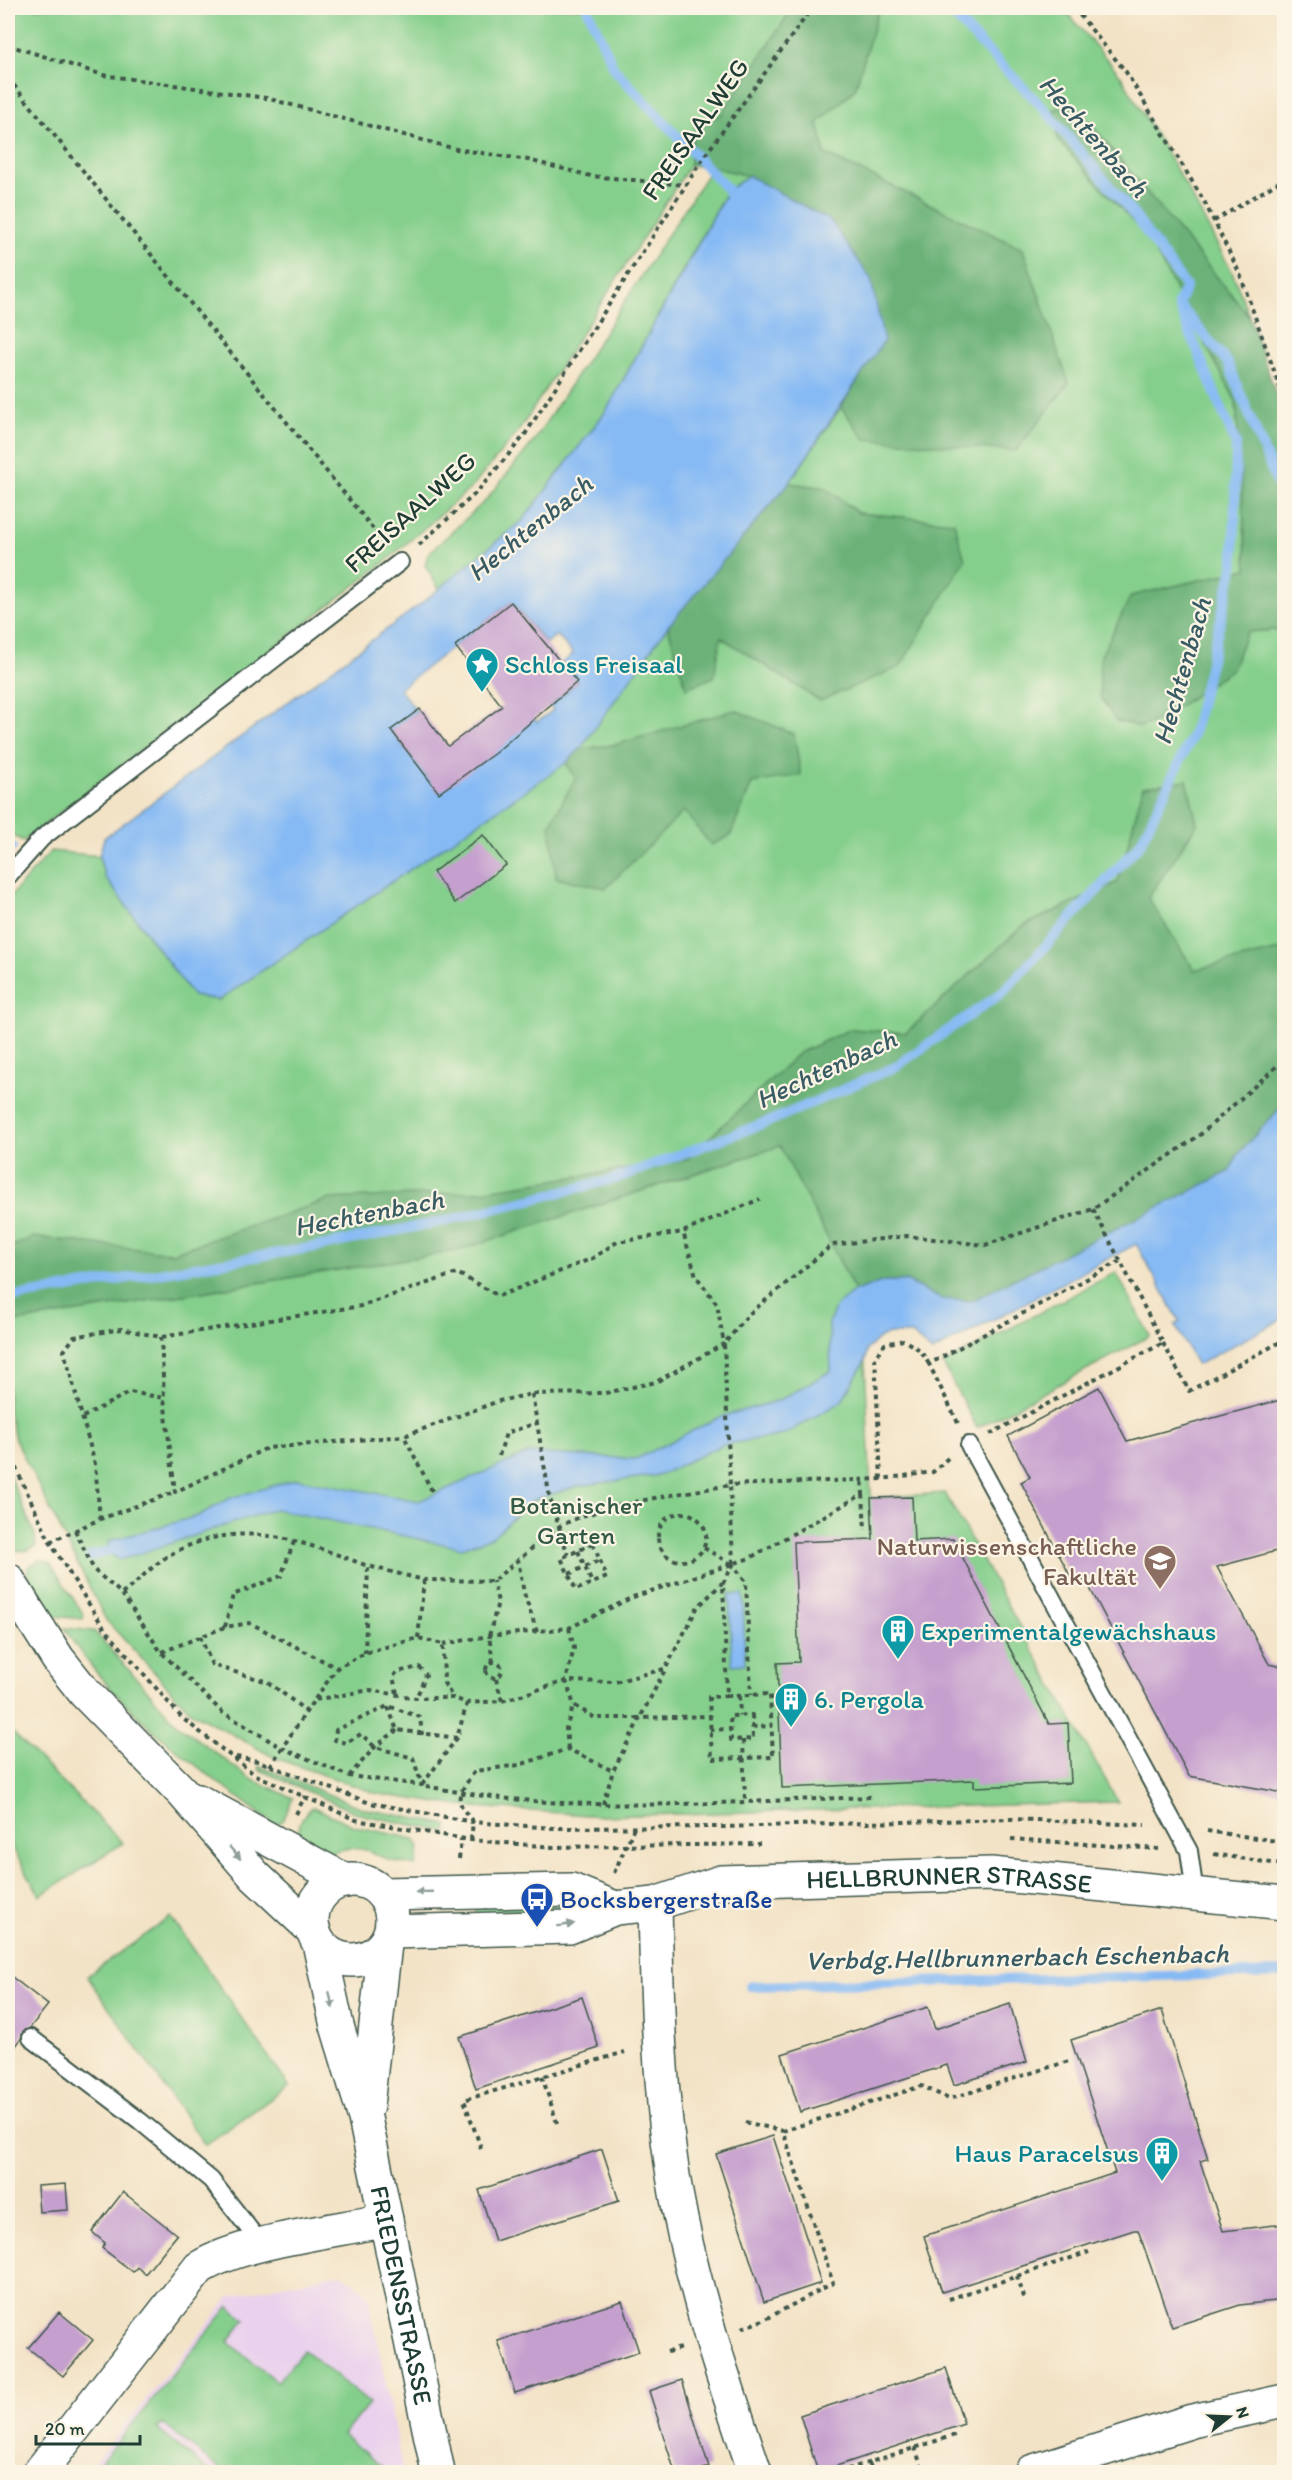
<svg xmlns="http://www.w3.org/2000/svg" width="1292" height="2480" viewBox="0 0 1292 2480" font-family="Itim,sans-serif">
<rect width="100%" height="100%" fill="#fcf5e5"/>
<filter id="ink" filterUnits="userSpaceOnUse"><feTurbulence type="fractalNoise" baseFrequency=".0167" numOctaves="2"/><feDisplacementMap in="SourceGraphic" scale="12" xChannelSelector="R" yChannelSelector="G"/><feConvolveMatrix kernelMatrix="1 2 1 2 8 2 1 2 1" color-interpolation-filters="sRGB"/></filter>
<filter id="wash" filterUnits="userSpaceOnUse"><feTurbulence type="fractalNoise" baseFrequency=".008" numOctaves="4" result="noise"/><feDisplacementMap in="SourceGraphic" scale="24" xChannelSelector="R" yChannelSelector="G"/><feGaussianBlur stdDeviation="1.35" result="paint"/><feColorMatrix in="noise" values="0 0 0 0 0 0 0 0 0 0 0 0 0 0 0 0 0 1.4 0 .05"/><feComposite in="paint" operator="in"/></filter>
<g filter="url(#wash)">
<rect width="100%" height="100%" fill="#f3e3c6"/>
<!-- built -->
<path fill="#ead1ed" d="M340,2273L368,2294L403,2472H86L231,2296Z"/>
<!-- green -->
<path fill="#85cf8c" stroke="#528660" stroke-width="1.5" d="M8,8H793L721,115L692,138L690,165L518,432L472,487L384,563L23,841L8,833Z
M879,8H1063L1121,76L1185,184L1233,274L1249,316L1076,106L1058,140L1148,238L1236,401L1247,569L1131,596L1141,727L1162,718L1232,669L1247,632L1275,630L1284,637V949L1194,970L1148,898L1197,824L1187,780L1144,787L1118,882L1023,926L906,1033L851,1029L799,1053L686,1160L474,1192L330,1199L172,1253L34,1237L8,1248V899L51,851L99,856L105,877L193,996L219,1000L566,763L576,777L550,825L606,888L684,810L711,845L730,836L752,783L614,745L580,749L668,626L686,688L721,637L820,701L954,522L858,513L826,488L789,483L841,407L865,439L1023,249L825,154L818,123L855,89Z
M712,167L749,176L727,190L606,411L524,519L439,589L425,565L428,554L485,501L534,441Z
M780,1146L855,1291C827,1313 829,1318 830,1353L865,1361L871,1498L945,1493L1118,1802L602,1816L459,1806L378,1794L275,1758L190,1711L106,1620L15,1439L8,1411V1323L456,1251Z
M1116,1272L1150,1336L977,1428L943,1364Z
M8,1472L35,1535L36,1546L26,1551L13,1550L8,1540Z
M40,1560L50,1563L84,1615L83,1619L53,1616L27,1574L28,1567Z
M64,1628L94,1631L178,1725L251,1779L293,1798L283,1821L274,1824C198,1768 115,1710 64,1628Z
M8,1702L12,1705L10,1730L123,1843L40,1896L8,1840Z
M259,1766L362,1808L447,1825V1832L359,1814L258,1769Z
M313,1807L354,1826L414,1839L419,1848L416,1866L388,1860L367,1850L350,1848L325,1853L298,1838C298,1825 302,1814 313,1807Z
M475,1903L576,1904L582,1913L475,1915Z
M171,1917L289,2086L205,2145L87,1976Z
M229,2306L245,2320L228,2342L277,2382L304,2350L369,2403L343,2435L388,2472H223L162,2423L157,2429L210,2472H93Z"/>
<!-- forest -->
<path fill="#6cb278" stroke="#467856" stroke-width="1.5" d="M793,8H879L855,89L818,123L825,154L1023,249L1069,383L1016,451L865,439L841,407L883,341L749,176L712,167L690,165L692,138L697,121L721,115Z
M1076,106L1249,316L1284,418V637L1275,630L1247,632L1232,669L1162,718L1141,727L1116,721L1100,696V658L1131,596L1247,569L1236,401L1148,238L1058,140L1054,109Z
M789,483L826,488L858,513L954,522L965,560L900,667L820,701L721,637L714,677L686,688L668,626Z
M735,710L794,734L801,775L752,783L730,836L711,845L684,811L606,888L556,878L550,825L576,777L566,763L580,749L614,745Z
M1187,780L1197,824L1148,898L1194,970L1284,949V1104L1239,1153L1229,1172L971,1301L941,1299L906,1281H885L855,1291L780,1146L456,1251L8,1323V1248L34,1237L172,1253L330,1199L474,1192L686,1160L799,1053L851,1029L906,1033L1023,926L1118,882L1143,787Z"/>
<!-- water -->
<path fill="#86baf4" stroke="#527c94" stroke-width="1.5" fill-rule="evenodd" d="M749,176L831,221L871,279L884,341L789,483L668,626L580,749L566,763L219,1000L193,996L105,877L99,856L104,838L418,606L524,519L606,411L728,190ZM511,602L546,643L557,635L573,654L562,663L577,682L550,706L553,710L537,722L534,719L439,792L391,731L417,711L399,689Z
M1284,1104V1318L1197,1365L1175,1325L1180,1322L1136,1244L932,1352L912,1334H888L876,1340L867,1350L865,1361L841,1402L783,1435L722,1445L660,1475L578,1486L533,1500L492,1537L462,1548L275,1509L120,1560L107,1552L109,1541L198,1516L230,1498L297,1479L419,1501L529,1453L636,1459L720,1417L780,1400L831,1371L829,1323L836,1306L855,1291L885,1281H906L941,1299L971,1301L1229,1172L1239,1153Z
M729,1594H743L745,1664L732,1665Z"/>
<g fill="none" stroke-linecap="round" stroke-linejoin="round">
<!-- stream -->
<path stroke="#86baf4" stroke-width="10" d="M587,8L615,70L728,190L731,201
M946,8L1045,110L1134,215L1186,287L1178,304L1228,363L1284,500
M8,847H12
M8,1298L321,1246L449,1220L614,1179L770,1121L895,1067L1003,992L1140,844L1193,734L1234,564L1236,444L1178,304
M91,1556L120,1548
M750,1986L1284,1973"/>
</g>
<g id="blocks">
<!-- building -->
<path fill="#c59fce" d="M511,602L577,682L495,753L439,793L391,730L420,709L448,746L502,706L455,646Z
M483,835L506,865L455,903L433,872Z
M1099,1387L1127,1441L1284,1399V1549L1217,1567L1269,1664L1284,1667V1793L1189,1776L1085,1579L1075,1585L1021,1482L1030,1477L1008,1436Z
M912,1497L914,1541L953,1539L1049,1724L1068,1723L1071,1783L974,1787V1780L782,1788L777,1663L799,1662L794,1542L873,1539L871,1498Z
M8,1974L48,2005L30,2028L23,2031L21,2039L8,2057Z
M582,1997L599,2048L476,2089L459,2037Z
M1010,2004L1027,2062L954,2085L947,2065L800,2112L782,2054L928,2007L935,2029Z
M1162,2010L1208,2159L1200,2161L1223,2231L1284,2224V2300L1240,2305L1172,2327L1138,2230H1134L942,2292L924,2236L1115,2173L1071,2040Z
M773,2136L821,2283L764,2302L716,2154Z
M602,2149L619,2201L495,2241L479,2190Z
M66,2184L68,2210L39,2212L37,2186Z
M123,2192L177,2235L145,2274L137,2267L133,2272L102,2248L105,2243L92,2232Z
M622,2301L639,2352L515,2393L498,2341Z
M59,2312L93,2340L63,2376L28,2348Z
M946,2368L964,2424L818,2472L800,2415Z
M682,2380L709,2467L693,2472H675L649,2391Z"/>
</g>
</g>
<g filter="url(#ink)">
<use href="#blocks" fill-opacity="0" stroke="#3f564a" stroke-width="1.5"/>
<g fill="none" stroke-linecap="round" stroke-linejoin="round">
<defs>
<path id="service" d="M8,876L42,838L400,562
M969,1445L1189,1851L1195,1894
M31,2038L140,2121L211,2180L262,2245"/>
<g id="minor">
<path d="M382,1894L571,1890L615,1908"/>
<path d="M655,1904C657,2001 659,2098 676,2193C693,2289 724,2381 755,2472"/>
<path id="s1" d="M391,1932L569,1927L615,1908L655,1904L721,1882L991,1874L1284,1903"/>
<path d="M40,2472L199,2268C241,2241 335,2231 386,2220"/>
<path d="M1031,2472L1192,2421L1284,2401"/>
</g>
<g id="tertiary">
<path d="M8,1580L58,1659L85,1693L183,1793L255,1876L314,1931"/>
<path d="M198,1801L346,1881"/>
<circle cx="352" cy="1920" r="40"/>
<path id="s2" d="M319,1943L337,2026L365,2118L438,2472"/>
<path d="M367,2106L385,1944"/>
</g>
</defs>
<!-- service casing -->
<use href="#service" stroke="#3f564a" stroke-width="20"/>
<!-- minor casing -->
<use href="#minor" stroke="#3f564a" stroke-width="36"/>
<!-- tertiary casing -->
<use href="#tertiary" stroke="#3f564a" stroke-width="36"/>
<!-- path -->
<path stroke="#3f564a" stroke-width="4" stroke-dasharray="4.5 4.5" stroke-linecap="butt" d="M1074,8L1126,72L1204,201L1240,274L1284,399
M8,45L103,75L266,98L456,149L528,160L591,176L685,185
M8,78L383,541
M1214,221L1284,179
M419,545L477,492L524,436L706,154L812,8
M161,1337L164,1398L175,1492L267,1448L404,1436
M1163,1343L1189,1391L1284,1340
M532,1394L550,1499L568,1555
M83,1417L130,1392L164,1398
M958,1423L929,1364L1120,1261
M990,1434L1163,1343L1093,1209
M8,1451L50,1542L104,1628L182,1718L254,1774L356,1820L471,1840L553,1847L760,1844
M499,1456L506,1433L537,1423
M948,1458L933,1472L881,1479L730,1485L724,1344L748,1315L832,1245L907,1236L985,1245L1093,1209L1201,1134L1284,1060
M881,1479L875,1357L885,1344L903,1340L920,1350L929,1364
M432,1491L404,1436L499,1401L532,1394L605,1393L656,1382L724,1344L717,1304L696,1276L683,1232L760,1199
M863,1494L865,1530
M658 1537a24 24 0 1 1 48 0a24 24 0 1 1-48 0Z
M100,1519L95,1464L64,1351L74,1337L121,1329L161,1337L361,1306L457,1273L499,1296L593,1258L617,1242L683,1232
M75,1530L94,1570L122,1594L161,1652L222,1712L282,1748L349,1776L422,1785L413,1758L375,1747L361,1734L346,1743L335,1740L336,1730L388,1706L420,1717L422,1735
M50,1542L100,1519L175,1492
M593,1544L607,1577L576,1590L561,1558Z
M704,1548L733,1565
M578,1551L592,1583
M569,1574L600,1560
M122,1594C139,1581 157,1560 177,1551C245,1517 303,1542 368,1566
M225,1627L233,1595L281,1576L295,1539
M569,1628L574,1648L566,1681L574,1705L595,1718H640L697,1608L722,1583
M537,1632L524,1593L518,1560C531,1550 543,1537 557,1528C594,1505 685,1493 730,1485L733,1565
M200,1636L212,1665L268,1682L306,1711
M418,1638L424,1580
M443,1644L489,1636L569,1628L633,1597L750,1558L863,1494L862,1479
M162,1652L225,1627L250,1623L337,1668
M365,1653L368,1566L424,1580L493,1581L517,1561
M486 1670a8 8 0 1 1 16 0a8 8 0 1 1-16 0Z
M493,1662L489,1636L498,1602L493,1581
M496,1679L502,1701
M397,1693L393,1677L397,1672L419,1667L426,1675L416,1698
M727,1696L709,1697L712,1759L773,1757L770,1694L727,1696L723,1583L733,1565L746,1582L751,1695
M739,1696L740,1716
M315,1699L337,1668L365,1653L418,1638L443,1644L444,1683L453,1698
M467,1703L457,1738L422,1785C567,1817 726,1801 874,1797
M388,1707L397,1730L457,1738
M752,1715L753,1739L731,1740L730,1716Z
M752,1727L772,1726
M710,1730L731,1729
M743,1740L745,1801
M568,1749L566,1728L574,1705
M236,1757L258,1761L370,1803L473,1822L553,1828L723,1827L1013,1819L1145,1825
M270,1766L314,1700L370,1690L416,1698H453L467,1703L502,1701L566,1681L615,1682L664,1669
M349,1776L375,1747L397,1730
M603,1804L613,1771
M296,1814L305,1796
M1207,1831L1284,1842
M1011,1839L1159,1849
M471,1840L473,1822C452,1797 458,1796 475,1771L519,1765L568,1749L613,1771L640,1718L710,1716
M1214,1854L1284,1865
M459,1859L461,1839
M614,1873L634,1828
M542,2076L557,2123
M745,2122L783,2131
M481,2148L464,2100L625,2052
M1017,2276L1025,2300
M949,2299L1089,2252
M742,2328L766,2319L833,2283L783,2131L922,2086L949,2099L1069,2061
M667,2352L681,2348
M915,2447L923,2472
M869,2463L873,2472
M839,2472L958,2434"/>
<!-- service -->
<use href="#service" stroke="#fff" stroke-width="16"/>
<!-- minor -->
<use href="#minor" stroke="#fff" stroke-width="33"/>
<!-- tertiary -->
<use href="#tertiary" stroke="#fff" stroke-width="33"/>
</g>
<!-- one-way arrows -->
<defs><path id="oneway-solid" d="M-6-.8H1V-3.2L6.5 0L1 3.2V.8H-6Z" transform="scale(1.5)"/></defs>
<g fill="#8f9e9a">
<use href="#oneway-solid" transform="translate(235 1853) rotate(49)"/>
<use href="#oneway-solid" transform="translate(424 1892) rotate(178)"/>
<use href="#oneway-solid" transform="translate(566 1925) rotate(-9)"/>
<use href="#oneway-solid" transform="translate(331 2000) rotate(78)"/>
</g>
</g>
<!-- icons -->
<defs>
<symbol id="sight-pin" viewBox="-11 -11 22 30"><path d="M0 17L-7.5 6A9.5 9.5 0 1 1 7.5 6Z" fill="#0f9aa8" stroke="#fcf5e5"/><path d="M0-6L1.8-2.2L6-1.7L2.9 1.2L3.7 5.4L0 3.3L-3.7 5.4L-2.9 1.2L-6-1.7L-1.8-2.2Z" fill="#fff"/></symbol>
<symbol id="university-pin" viewBox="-11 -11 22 30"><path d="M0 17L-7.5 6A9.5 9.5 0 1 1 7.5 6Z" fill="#8d6e63" stroke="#fcf5e5"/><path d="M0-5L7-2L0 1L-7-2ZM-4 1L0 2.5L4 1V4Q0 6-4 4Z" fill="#fff"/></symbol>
<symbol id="building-pin" viewBox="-11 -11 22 30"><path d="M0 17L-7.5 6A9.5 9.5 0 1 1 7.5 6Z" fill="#0f9aa8" stroke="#fcf5e5"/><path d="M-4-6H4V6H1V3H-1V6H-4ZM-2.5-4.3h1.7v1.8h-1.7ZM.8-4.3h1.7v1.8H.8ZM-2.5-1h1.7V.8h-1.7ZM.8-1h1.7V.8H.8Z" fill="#fff"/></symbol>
<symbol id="bus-pin" viewBox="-11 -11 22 30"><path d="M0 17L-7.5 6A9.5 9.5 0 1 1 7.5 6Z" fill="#1a4fb4" stroke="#fcf5e5"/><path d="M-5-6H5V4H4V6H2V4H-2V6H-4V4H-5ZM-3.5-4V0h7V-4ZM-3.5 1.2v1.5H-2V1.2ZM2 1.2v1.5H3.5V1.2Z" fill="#fff"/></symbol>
</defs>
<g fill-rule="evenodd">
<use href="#sight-pin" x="463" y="645" width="38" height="52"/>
<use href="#university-pin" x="1141" y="1542" width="38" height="52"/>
<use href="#building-pin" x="879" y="1612" width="38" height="52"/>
<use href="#building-pin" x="772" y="1680" width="38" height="52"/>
<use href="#bus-pin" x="518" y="1880" width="38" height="52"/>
<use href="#building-pin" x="1143" y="2134" width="38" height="52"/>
</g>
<g text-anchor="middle" stroke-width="4.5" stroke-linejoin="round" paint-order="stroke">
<!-- street labels -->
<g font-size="26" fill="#1f3d34" stroke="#fcf5e5">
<text transform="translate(695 129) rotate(-55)" y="9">FREISAALWEG</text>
<text transform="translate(410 512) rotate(-42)" y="9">FREISAALWEG</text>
<text dy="9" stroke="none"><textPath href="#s1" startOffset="566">HELLBRUNNER STRASSE</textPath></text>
<text dy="9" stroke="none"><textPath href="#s2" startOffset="362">FRIEDENSSTRASSE</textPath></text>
</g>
<!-- culture labels -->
<g font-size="26" fill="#0d838f" stroke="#fcf5e5" text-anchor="start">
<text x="505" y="673">Schloss Freisaal</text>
<text x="921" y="1640">Experimentalgewächshaus</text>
<text x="814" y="1708">6. Pergola</text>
<text x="1139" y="2162" text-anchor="end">Haus Paracelsus</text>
</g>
<!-- park labels -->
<g font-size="26" fill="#335a46" stroke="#fcf5e5">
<text x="576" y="1514">Botanischer<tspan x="576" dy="30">Garten</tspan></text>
</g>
<!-- education labels -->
<g font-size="26" fill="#785e54" stroke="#fcf5e5" text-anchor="end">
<text x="1137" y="1555">Naturwissenschaftliche<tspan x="1137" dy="30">Fakultät</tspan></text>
</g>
<!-- transit labels -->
<g font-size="26" fill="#164399" stroke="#fcf5e5" text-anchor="start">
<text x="560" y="1908">Bocksbergerstraße</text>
</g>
<!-- water labels -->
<g font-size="27" font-style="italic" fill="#395c64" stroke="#fcf5e5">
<text transform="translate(1094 136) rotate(49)" y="9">Hechtenbach</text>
<text transform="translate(530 528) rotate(-39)" y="9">Hechtenbach</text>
<text transform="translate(1182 671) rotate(-74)" y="9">Hechtenbach</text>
<text transform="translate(826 1069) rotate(-25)" y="9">Hechtenbach</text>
<text transform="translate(369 1213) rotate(-11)" y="9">Hechtenbach</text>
<text transform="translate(1017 1957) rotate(-1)" y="9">Verbdg.Hellbrunnerbach Eschenbach</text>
</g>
</g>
<!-- margin -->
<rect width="1292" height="2480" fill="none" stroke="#fcf5e5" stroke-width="30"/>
<!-- north arrow -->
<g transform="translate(1229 2417) rotate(72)" stroke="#fcf5e5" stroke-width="4.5" paint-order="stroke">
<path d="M0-4.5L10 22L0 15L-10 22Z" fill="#1f3d34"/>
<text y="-9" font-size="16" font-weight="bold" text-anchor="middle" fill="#1f3d34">N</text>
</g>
<!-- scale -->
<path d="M36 2435v9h104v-9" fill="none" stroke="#1f3d34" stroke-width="3"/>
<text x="45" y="2435" font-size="18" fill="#1f3d34" stroke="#fcf5e5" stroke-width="4.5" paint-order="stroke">20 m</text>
</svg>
